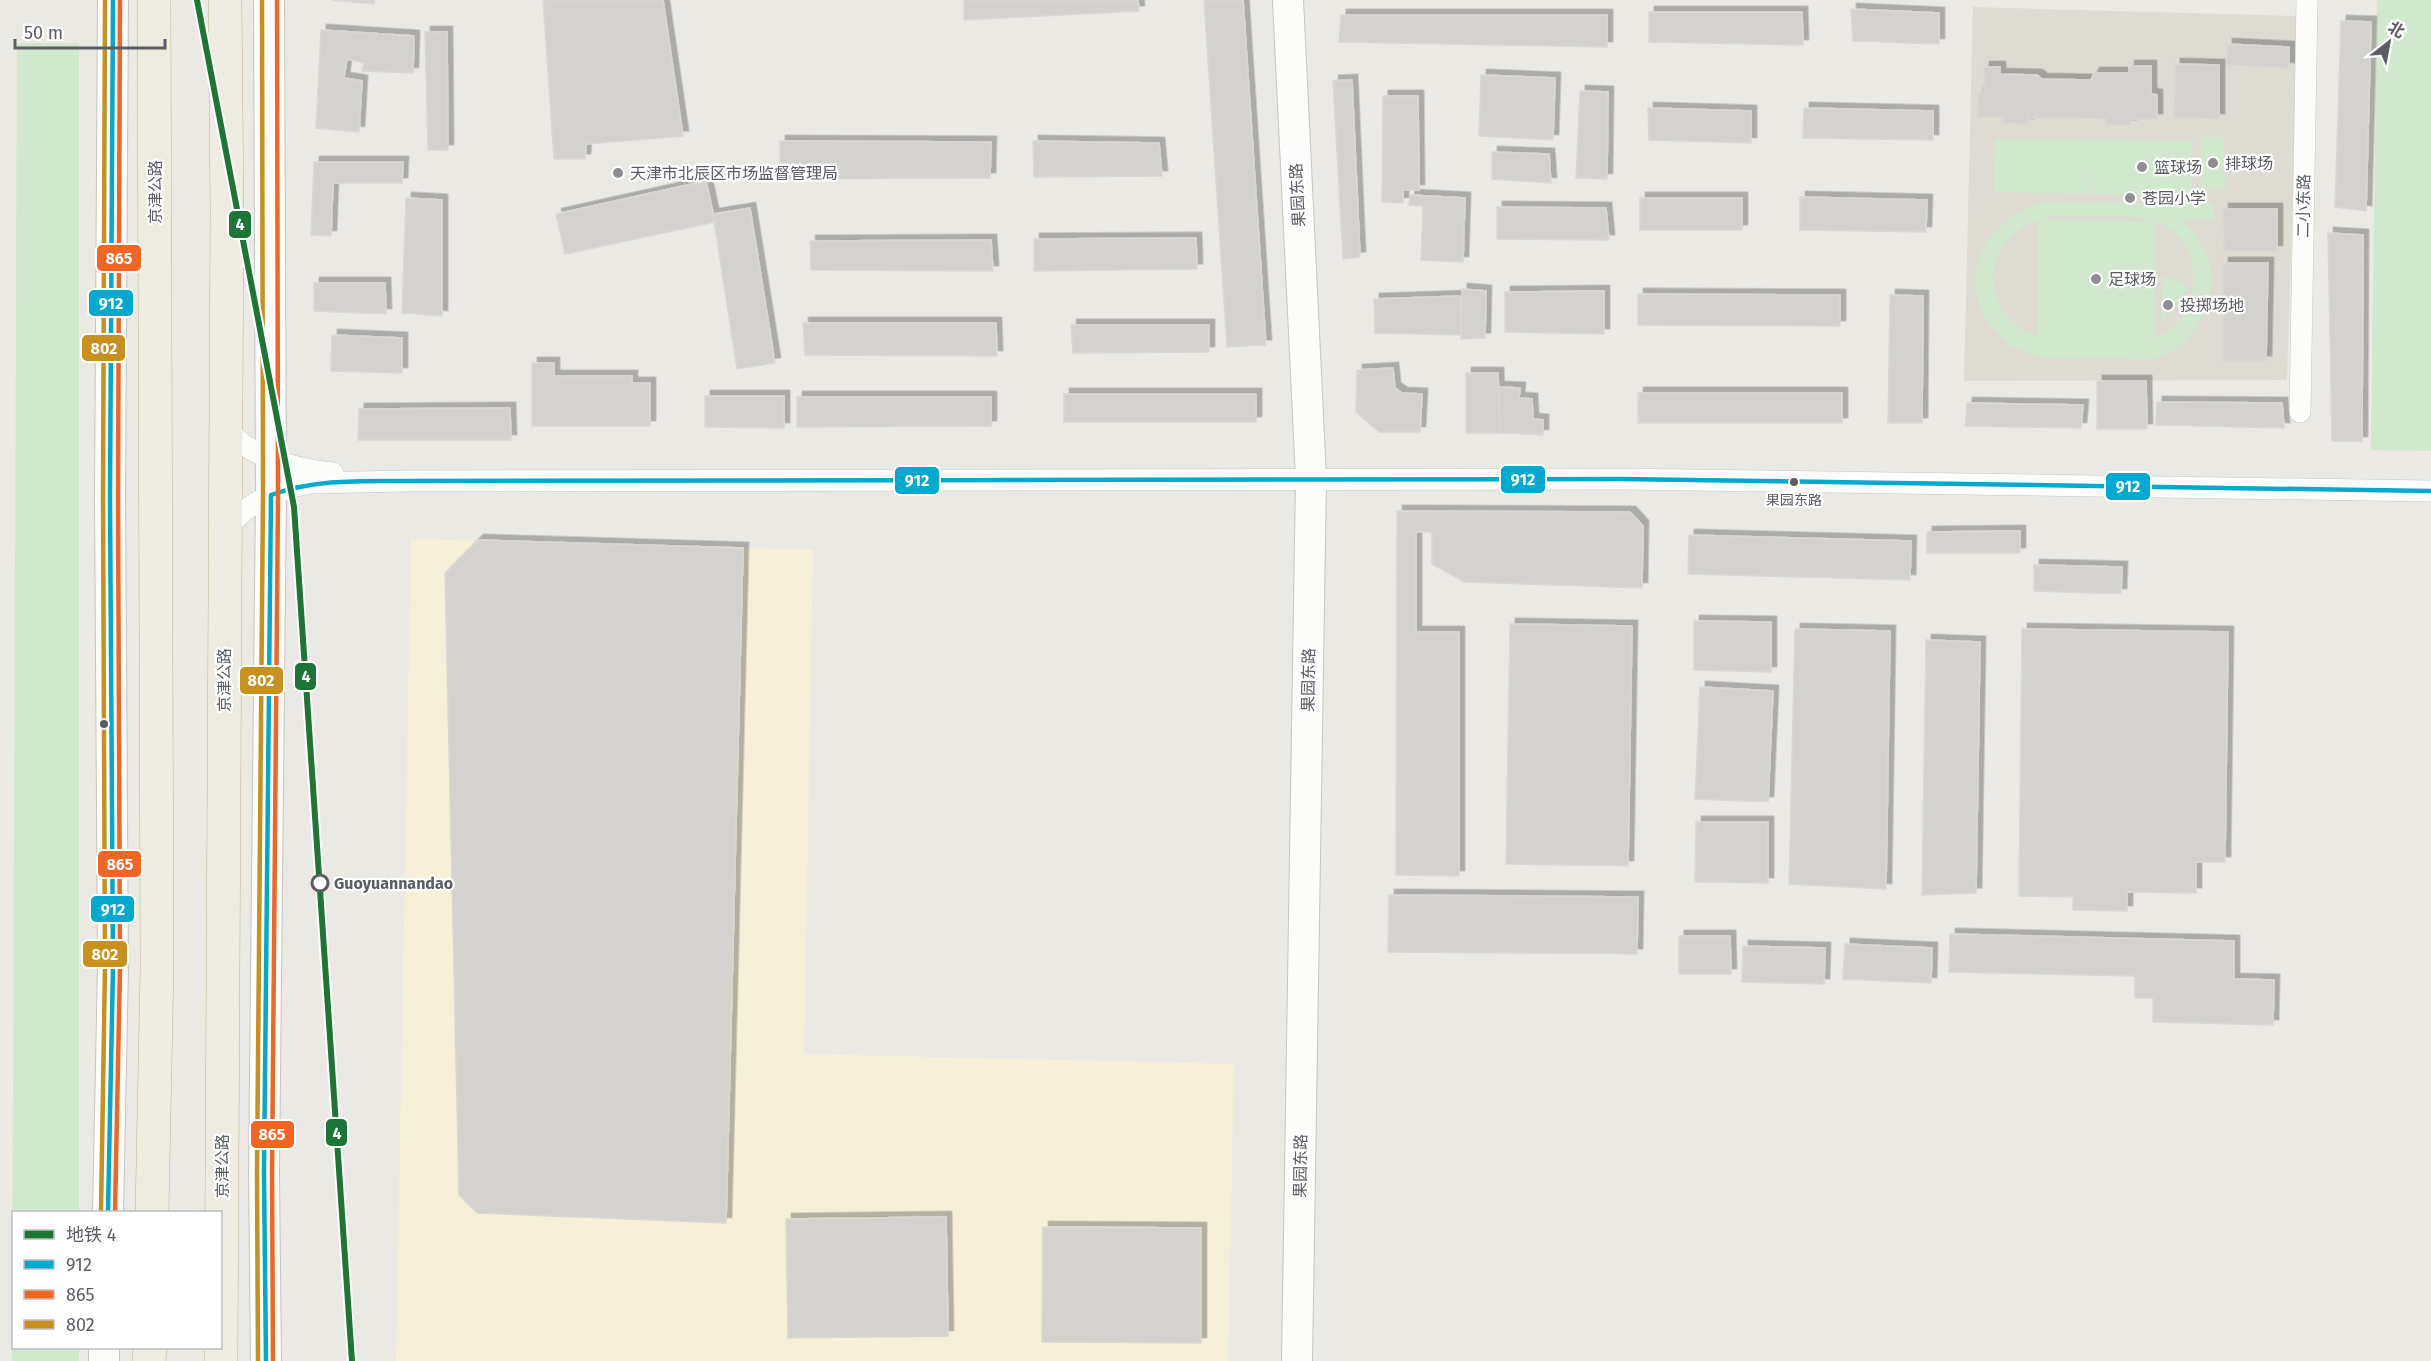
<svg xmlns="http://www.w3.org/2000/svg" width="2431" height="1361" viewBox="0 0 2431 1361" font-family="'Fira Sans','Noto Sans SC',sans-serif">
<defs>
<filter id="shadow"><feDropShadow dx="5.5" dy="-5.5" stdDeviation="0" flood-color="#0004"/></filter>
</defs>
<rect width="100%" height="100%" fill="#eae9e4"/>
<!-- commercial -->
<path fill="#f6f0db" d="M411,539L813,550L804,1054L1234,1064L1228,1361H396Z"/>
<!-- education -->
<path fill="#dedbd3" d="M1973,7L2298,16L2287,380L1964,381Z"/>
<!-- green -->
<path fill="#d1e7ce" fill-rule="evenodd" d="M2377,0H2431V451L2371,450Z
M17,43H79V1212H14V1348H79V1361H12Z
M2201,137H2224L2225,189H2201Z
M1995,139L2191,141V195L2093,194V168L2092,194L1994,192Z
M2041,202L2214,203V219L2182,220C2193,231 2205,246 2209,261C2219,297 2197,342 2163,356C2147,362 2125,358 2108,357C2085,357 2058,361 2036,356C1997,347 1968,306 1977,267C1985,234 2011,213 2041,202ZM2056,216L2137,217L2152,221L2041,220ZM2037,220L2038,221L2037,336C1978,314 1979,243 2037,220ZM2155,222C2207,236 2205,322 2155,338Z
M2163,276L2179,281L2189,288L2161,322Z"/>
<!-- building -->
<path fill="#d4d2cf" stroke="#dad8d3" stroke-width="1.5" filter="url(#shadow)" d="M332,0H375L374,4Z
M543,0H663L683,136L586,144L585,159H554Z
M964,0H1138L1139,11L964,20Z
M1204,0H1243L1266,345L1227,347Z
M1851,9L1939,13V44L1853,41Z
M1649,12H1802L1803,45L1649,42Z
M1341,15H1607V47L1339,42Z
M2341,21L2371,22L2366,211L2335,207Z
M321,30L414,36L413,73L362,71L364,63L347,59L344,78L362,81L359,132L316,128Z
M425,32H447L448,150H428Z
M2227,44L2289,47V68L2227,65Z
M2175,64L2219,65V119L2174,118Z
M2129,66H2151V94L2157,95V119H2131V125H2106V119L2028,118V124L2003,123V117H1977L1978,93H1984V67H2000V74L2037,75L2042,79L2091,80L2094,73H2129Z
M1481,75L1555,78L1553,140L1479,136Z
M1352,80L1360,257L1343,259L1333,81Z
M1580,91L1608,92L1607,179L1576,178Z
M1383,96H1418L1419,190H1403V203L1382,202Z
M1648,108L1751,111V143L1649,140Z
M1804,108L1933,111V140L1803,138Z
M780,141L991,142L990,178L780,179Z
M1033,141L1159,143L1162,176L1034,177Z
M1492,152L1549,154L1551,183L1492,179Z
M314,162H403L402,183H333L331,236L311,235Z
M706,181L715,222L565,254L556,214Z
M1410,195L1465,198L1463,262L1421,260L1423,206L1409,205Z
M1800,197L1927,200L1926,232L1800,230Z
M406,198L442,200V316L402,313Z
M1640,198H1742V230H1640Z
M1497,207L1606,208L1609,240L1497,239Z
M750,208L775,363L737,369L713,214Z
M2223,209H2277V251H2224Z
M2328,233L2363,235L2362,442L2332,441Z
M1196,238L1197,269L1034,271V239Z
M991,240L993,271L811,270L810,241Z
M2223,263H2268L2266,361H2223Z
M314,283H385L386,314L314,311Z
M1462,289L1486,291L1485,338L1461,339Z
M1604,291V334L1505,332V292Z
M1638,294L1840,295V326L1638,325Z
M1890,295L1923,296L1922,423H1888Z
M1461,296V335L1375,333L1374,299Z
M803,323H996L997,356L805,355Z
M1071,325H1209V352L1073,353Z
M332,335L402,338V373L331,371Z
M532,363H554V376H632V383H650V426H532Z
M1393,368L1395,388L1402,393L1422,394L1420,432H1379L1356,412L1357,370Z
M1466,373H1498L1500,433H1466Z
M2097,381H2146L2147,429H2097Z
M1498,387L1520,388L1519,398L1532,399L1533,419L1543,420V435L1500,433Z
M1638,393H1842V423H1638Z
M1064,394H1256V422H1064Z
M705,396H784V428L705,427Z
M797,397H991V426L797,427Z
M2157,402L2282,403L2284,428L2156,425Z
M1967,403L2083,405L2081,428L1965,426Z
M510,408L511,440H358L359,409Z
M1397,511L1630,512L1643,526L1642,588L1464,582L1432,564V532H1416V632H1459V876L1396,875Z
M2020,531V553H1927V532Z
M1689,535L1911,541L1910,580L1688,574Z
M478,540L743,548L726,1223L477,1213L459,1195L445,573Z
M2034,565L2122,567L2121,594L2034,591Z
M1694,621L1771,622V672L1694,670Z
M1510,624L1632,626L1628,866L1506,864Z
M1795,629L1890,631L1886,889L1789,884Z
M2022,629L2228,632L2225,862H2196V893L2127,892V911L2073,910V897L2019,896Z
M1926,640L1980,642L1976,893L1922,895Z
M1700,687L1773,691L1768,802L1695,799Z
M1696,822H1768V883L1695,882Z
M1389,895L1638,897L1637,954L1388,952Z
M1950,934L2234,941V979L2274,980L2273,1025L2153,1022V998H2135V976L1949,972Z
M1679,936H1730L1731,974H1679Z
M1845,944L1932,948L1931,983L1843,979Z
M1743,946L1825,948L1824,984L1742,982Z
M946,1217L948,1336L788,1338L786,1219Z
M1043,1227L1201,1228V1343L1042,1342Z"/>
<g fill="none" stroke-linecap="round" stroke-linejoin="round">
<defs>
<path id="street" d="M2300,412L2307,0
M226,427C246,457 299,470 333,473
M225,531C245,504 277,489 310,483L406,481L1621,479L2431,491"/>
<path id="secondary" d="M1288,0L1311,478L1297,1361
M108,1212L113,967L110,497L113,0
M104,1361V1348
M266,1361L264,1173L271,495L269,0"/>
<path id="highway" d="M152,1212L157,968L154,0
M149,1361L150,1348
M221,1361L227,210L225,0"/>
</defs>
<!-- street casing -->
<use href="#street" stroke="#c7c7c6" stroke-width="22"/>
<!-- secondary casing -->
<use href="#secondary" stroke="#c5c6c4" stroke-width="32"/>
<!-- highway casing -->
<use href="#highway" stroke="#c2b391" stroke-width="34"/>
<!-- street -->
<use href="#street" stroke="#fcfcfb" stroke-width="21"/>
<!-- secondary -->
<use href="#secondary" stroke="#fcfcfb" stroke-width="30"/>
<!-- highway -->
<use href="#highway" stroke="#eeebe0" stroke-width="33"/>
<defs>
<path id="bus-1" d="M108,1212L113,967L110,497L113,0
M266,1361L264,1173L271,495C315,479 360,481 406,481L1621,479L2431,491"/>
<path id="bus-2" d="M115,1212L120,967L118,497L120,0
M273,1361L272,1173L278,495L277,0"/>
<path id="bus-3" d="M101,1212L105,967L103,497L105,0
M258,1361L257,1173L263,495L262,0"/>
</defs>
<!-- bus-1 casing -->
<use href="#bus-1" stroke="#fff" stroke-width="9"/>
<!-- bus-2 casing -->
<use href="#bus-2" stroke="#fff" stroke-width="9"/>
<!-- bus-3 casing -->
<use href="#bus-3" stroke="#fff" stroke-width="9"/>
<!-- bus-1 -->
<use href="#bus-1" stroke="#00a9ce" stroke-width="4.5"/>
<!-- bus-2 -->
<use href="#bus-2" stroke="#f26522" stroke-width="4.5"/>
<!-- bus-3 -->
<use href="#bus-3" stroke="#c8901d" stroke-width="4.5"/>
<defs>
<path id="metro-1" d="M197,0L294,507L352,1361"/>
</defs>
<!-- metro-1 casing -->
<use href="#metro-1" stroke="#fff" stroke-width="10"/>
<!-- metro-1 -->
<use href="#metro-1" stroke="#1c7736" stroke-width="6"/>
</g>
<!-- markers -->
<g fill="#8c8e90" stroke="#fff" stroke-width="2">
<circle cx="2213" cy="163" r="6"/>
<circle cx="2142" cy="167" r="6"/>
<circle cx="618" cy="173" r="6"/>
<circle cx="2130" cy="198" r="6"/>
<circle cx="2096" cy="279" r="6"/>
<circle cx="2168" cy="305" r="6"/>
</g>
<g fill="#5a5d62" stroke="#fff" stroke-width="2">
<circle cx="1794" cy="482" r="5"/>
<circle cx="104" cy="724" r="5"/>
</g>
<circle fill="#fff" stroke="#5a5d62" stroke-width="3" cx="320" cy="883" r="8"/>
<g text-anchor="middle" stroke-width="4.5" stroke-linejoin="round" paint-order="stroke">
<!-- bus labels -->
<g font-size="14" fill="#5a5d62" stroke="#fff">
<text x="1794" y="505">果园东路</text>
</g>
<!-- poi labels -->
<g font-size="16" fill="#5a5d62" stroke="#fff" text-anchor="start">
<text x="2225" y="169">排球场</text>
<text x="2154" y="173">篮球场</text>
<text x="630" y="179">天津市北辰区市场监督管理局</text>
<text x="2142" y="204">苍园小学</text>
<text x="2108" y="285">足球场</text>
<text x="2180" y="311">投掷场地</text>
</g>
<!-- street labels -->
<g font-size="16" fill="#5a5d62" stroke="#fff">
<text transform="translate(155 192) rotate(-90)" y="6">京津公路</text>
<text transform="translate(1297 195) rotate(-93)" y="6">果园东路</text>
<text transform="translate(2303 206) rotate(-89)" y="6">二小东路</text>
<text transform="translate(224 680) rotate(-90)" y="6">京津公路</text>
<text transform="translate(1308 680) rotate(-89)" y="6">果园东路</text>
<text transform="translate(222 1166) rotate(-90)" y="6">京津公路</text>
<text transform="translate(1300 1166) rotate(-89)" y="6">果园东路</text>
</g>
<!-- stop labels -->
<g font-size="16" font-weight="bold" fill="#5a5d62" stroke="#fff" text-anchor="start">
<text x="334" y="889">Guoyuannandao</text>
</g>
</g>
<g stroke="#fff" stroke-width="2">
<rect x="228" y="210" width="24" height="29" rx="6" fill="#1c7736"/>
<rect x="96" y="244" width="46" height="28" rx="6" fill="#f26522"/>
<rect x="88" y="289" width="46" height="28" rx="6" fill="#00a9ce"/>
<rect x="81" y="334" width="45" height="28" rx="6" fill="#c8901d"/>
<rect x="1500" y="465" width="46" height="29" rx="6" fill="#00a9ce"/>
<rect x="894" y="466" width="46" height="29" rx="6" fill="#00a9ce"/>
<rect x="2105" y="472" width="46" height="29" rx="6" fill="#00a9ce"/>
<rect x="294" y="662" width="23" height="29" rx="6" fill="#1c7736"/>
<rect x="239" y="666" width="45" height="29" rx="6" fill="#c8901d"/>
<rect x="97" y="850" width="45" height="28" rx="6" fill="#f26522"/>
<rect x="90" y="895" width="45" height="28" rx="6" fill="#00a9ce"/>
<rect x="82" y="940" width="46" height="28" rx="6" fill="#c8901d"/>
<rect x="325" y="1118" width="23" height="29" rx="6" fill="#1c7736"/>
<rect x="250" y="1120" width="45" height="29" rx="6" fill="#f26522"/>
</g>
<g font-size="16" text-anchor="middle" font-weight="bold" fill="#fff">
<text x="240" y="230">4</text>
<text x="119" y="264">865</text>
<text x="111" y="309">912</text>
<text x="104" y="354">802</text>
<text x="1523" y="485">912</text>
<text x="917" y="486">912</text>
<text x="2128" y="492">912</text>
<text x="306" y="682">4</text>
<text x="261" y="686">802</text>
<text x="120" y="870">865</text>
<text x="113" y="915">912</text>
<text x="105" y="960">802</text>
<text x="337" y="1139">4</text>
<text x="272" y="1140">865</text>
</g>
<!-- legend -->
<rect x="12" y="1211" width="210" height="138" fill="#ffffff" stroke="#bdbec0" stroke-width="1.5"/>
<rect x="24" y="1230" width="30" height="9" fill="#1c7736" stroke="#bdbec0" stroke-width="1.5"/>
<text x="66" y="1241" font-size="18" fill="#5a5d62">地铁 4</text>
<rect x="24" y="1260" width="30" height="9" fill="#00a9ce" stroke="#bdbec0" stroke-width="1.5"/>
<text x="66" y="1271" font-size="18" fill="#5a5d62">912</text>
<rect x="24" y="1290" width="30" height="9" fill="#f26522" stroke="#bdbec0" stroke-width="1.5"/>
<text x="66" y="1301" font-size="18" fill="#5a5d62">865</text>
<rect x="24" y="1320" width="30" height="9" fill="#c8901d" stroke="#bdbec0" stroke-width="1.5"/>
<text x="66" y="1331" font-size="18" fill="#5a5d62">802</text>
<!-- north arrow -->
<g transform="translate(2389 42) rotate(31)" stroke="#ffffff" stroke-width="4.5" paint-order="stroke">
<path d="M0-4.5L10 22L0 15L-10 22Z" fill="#5a5d62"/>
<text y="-9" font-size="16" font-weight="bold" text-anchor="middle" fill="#5a5d62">北</text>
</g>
<!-- scale -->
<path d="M15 39v9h150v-9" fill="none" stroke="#5a5d62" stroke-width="3"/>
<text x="24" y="39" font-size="18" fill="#5a5d62" stroke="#ffffff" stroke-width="4.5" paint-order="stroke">50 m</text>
</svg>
